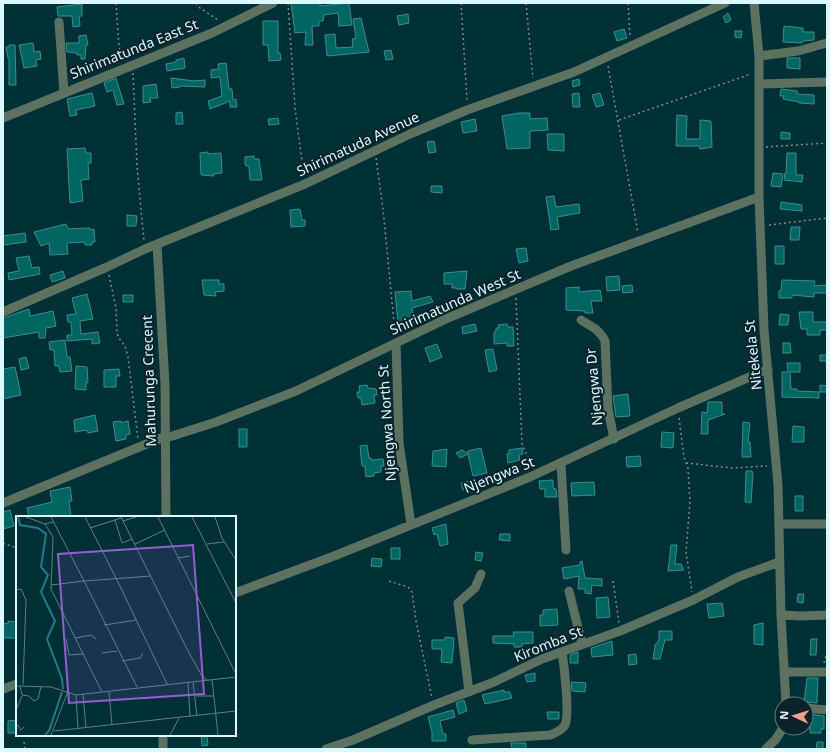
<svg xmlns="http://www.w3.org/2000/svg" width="830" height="752" viewBox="0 0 830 752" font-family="'Noto Sans',sans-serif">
<rect width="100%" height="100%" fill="#023037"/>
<!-- building -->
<path fill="#006663" stroke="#3c8e8a" d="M291,3H320V6L349,3L352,25L339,26L338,13L324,15L323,21H319V26H312L313,45H305L306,32L295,33Z
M82,4V16H79L80,26L73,27L72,16H58L57,7Z
M728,13L731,20L726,23L723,17Z
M408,14L409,23L399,25L397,16Z
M361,18L369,52L327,56L325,35L335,34L336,48L353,47L352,39L356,38L353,19Z
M263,21H278V53H280L281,60L269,61L268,45H263Z
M784,26L803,28V32H814V40L803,41L802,43L783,42Z
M624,29L627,38L617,41L614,32Z
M735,31H742L741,38L735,37Z
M86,35L88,45H86L85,59H81V55H77V53L67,52L66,43H79V36Z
M33,43L34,52L40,51L41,59L36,60L37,66L24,68L19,45Z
M9,45H15L16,85H9V57L8,58L6,47H9Z
M391,50L393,59L386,60L384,51Z
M184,58L185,68L167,71L166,64L176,62V60Z
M787,58H800V69L787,68Z
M226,63L229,89H232L233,100L236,99L237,107H230V101L210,109L208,101L222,96L220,77L211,78V70L219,69L218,64Z
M116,78L124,104L117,105L113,90L107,92L104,83Z
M171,78L194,81L205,80V87L180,86V87L172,88Z
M579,79L580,85L573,87L572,81Z
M156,84L158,98H150L151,102L143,103V86Z
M781,89L797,91V94L814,95V104L799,103V102L783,99L784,96H780Z
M92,93L95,106L76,110L77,115L70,116L67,99Z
M579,93L580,107H573L572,94Z
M600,93L604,105L596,107L592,95Z
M182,112L183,124H176V113Z
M519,113H530V119L547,118L548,130L530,131V148L507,149L502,116Z
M677,115L687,116L686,139H700V120L711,121L712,147L700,149L699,146H676Z
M278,118L279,124L269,125L268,119Z
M475,119L477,131L463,133L461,122Z
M781,132L790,133V139H781Z
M547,134H564V151L548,150Z
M434,141L436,152L429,153L427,142Z
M85,148L86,153H91V163H88L89,179L81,180L83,201L70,203L67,149Z
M208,152V154L221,153L222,173L213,174L214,176L201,175L200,153Z
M787,153H796V175H803L802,182L784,180L785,173L786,174Z
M254,156V159H259L262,180H250L249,167L245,165V157Z
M773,173L783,174L781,187L771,186Z
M431,186H442V193L431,192Z
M554,196L556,207L579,204L580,213L557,217L559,229L551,230L546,197Z
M781,202L802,205V211L780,209Z
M300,209L302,220H305V226L291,227L290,210Z
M127,215L137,216L136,226H127Z
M66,224L68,229L90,228V230L94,229L95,242H92V245H85V242L67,243L68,254L50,255L49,243L41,246L34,232Z
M791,227H800L799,240H790Z
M25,233L26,242L3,245V236Z
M775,246H784V264H775Z
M526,248L528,261L519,263L516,249Z
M29,256L32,268L39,267L40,274L9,280L8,273L19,271L16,258Z
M63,271L65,278L52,282L50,275Z
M467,271L465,289H457V288H452V284H444V273Z
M619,276L620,290L607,291L606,277Z
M202,280H219V284H224V291L215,292L216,296L204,295Z
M782,280L815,281L814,286L827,285V293H814V297L792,295V298H779V291H781Z
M632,285L633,292L623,293L622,286Z
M579,287V292L600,290L602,301H591L593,313H585V311L566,310V288Z
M411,291L412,301L430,296L433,302L412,308L414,323L398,324L395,292Z
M87,294L93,319L80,321L81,334L98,332L100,343L92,344V339L67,341V335H72L71,322H68L67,315L76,314L72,298Z
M123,295H133V302H123Z
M29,309L30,316L53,311L56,326L46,328L45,338H39V332L3,338V318Z
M799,312H813V322H827V330H820V335H807V329H801Z
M780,314L789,315L788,325H779Z
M475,324L477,331L463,334L462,327Z
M507,324L508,327H513L514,346H507V343L494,344V332L496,331V328H499L498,325Z
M65,340L67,357H70L72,371L60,372L59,366H55L54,350H50L49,342Z
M783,343H790L791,353H783Z
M437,344L442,357L430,362L425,348Z
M493,349L497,370L489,372L485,350Z
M820,355H827V361H820Z
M26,357L29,368L21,370L19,359Z
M787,363H800V372H790L791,389H797V391L819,392V398L782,397V372H788Z
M76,366L87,367L88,383L86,382V390L75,389Z
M15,367L21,395L3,399V369Z
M119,369L120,376H116V387H104V370Z
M367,385L368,388L376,389L377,395H374L375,403L362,405L361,398H358L357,392H360L359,386Z
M820,385L827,386V392H820Z
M628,394L630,416L616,417L613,396Z
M708,402H722V414H725L708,420V434H701L702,412L707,413Z
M95,415L98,431L88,433L87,430L75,432L74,420Z
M121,421V423L128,421L130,434L126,435V439L116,441L113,422Z
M743,422L750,423L748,442H750L751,457H742Z
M793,426L804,427V442H792Z
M239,429H247V447H239Z
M662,432L674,433L673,448L661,447Z
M367,445L369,458H371V460L383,459L384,466H381V472L374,473V476L366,477L365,466H362L360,446Z
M481,448L487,473L473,476L468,454L460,458L456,453L462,450L468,454V451Z
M522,448L523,454L519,455L520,460L508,463L507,454L509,453V450Z
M447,449L446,467L432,466L433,451Z
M640,456L641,466L627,467L626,457Z
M746,471H752L753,474L751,503L745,502Z
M553,480V488L556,489L557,497H545V489H540L539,481Z
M469,481L471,488L463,490L461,483Z
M594,482L595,495L572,496L571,483Z
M70,487L72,501H69L71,516L29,517L27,508L52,502L50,491Z
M795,496H803V511H795Z
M10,510L14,526L3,529V512Z
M446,524L448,544L440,546L437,534L434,535L432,528Z
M500,534H510V541L499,540Z
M671,545H677L675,564H681L684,570L668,571Z
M391,548H400V559H391Z
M476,552L483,553L481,561L475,560Z
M372,558L382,559L381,567L371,566Z
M582,561L585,578L602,579V586L592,585L591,594L585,593V589H578L579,576L564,579L562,568L580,565V562Z
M798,594H804L803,603L797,602Z
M608,597L610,617L597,618L596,598Z
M722,603L724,616L709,618L707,604Z
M557,609L558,625L540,626V615H543V610Z
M8,621L17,622V638H3V623L8,624Z
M763,623V645L754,644V625Z
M659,631H672V640H665L660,659H653L655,645L659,640Z
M513,632H533V643L522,644V647H514V644L493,643V636H514Z
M445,637L454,638L452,663L441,662L442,649H432V640H445Z
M811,639H817L816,655H810Z
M612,641L613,655L592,657L591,648Z
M578,652V663H570V655Z
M636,654L637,664L629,665L628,655Z
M535,673V681L527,682L525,675Z
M807,678H818L817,703L804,702Z
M571,682L586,683L585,692L572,691Z
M504,690V692H510L512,698L485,704L482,695Z
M464,700L467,711L459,714L456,703Z
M453,710L455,717L440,721L443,734H446V741H432V732L428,717Z
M547,712H559V719H548Z
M809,714L824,716V729H821V733H810Z
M17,720V733H8V721Z
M201,735H207L208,745L202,746Z
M817,742H823V749H816Z
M511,743H526V749H512Z"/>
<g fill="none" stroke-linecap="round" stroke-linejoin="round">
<!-- path -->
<path stroke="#6b9198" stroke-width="1.5" stroke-dasharray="2 3" stroke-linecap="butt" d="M116,3L119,47L122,60
M196,3L200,8L218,20
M288,3L295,108L304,176
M461,3L467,100
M526,3L533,78
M628,3L630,37
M60,4V3
M608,66L638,233
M133,73L137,166L144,241
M619,120L751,74
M766,147L827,143
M376,158L383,209L395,333
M769,225L827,218
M109,275L116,308L117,332L118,337L125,346L128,357L138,439
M516,298L522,444L532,466
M679,418L684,457L688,468L690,501L686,552L692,592
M686,463L732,468L767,466
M3,543L17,548
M389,581L408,587L412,592L416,621L432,698
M613,581L619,623
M824,663L827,652
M24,742L25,749"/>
<!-- minor -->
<path stroke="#5c7160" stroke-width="9" d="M754,3L759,56V197L764,330L778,485L781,615L786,704
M59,22L64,93
M759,56L798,51L827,43
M759,84L827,82
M3,118L212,33L273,3
M157,245L165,384L166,517
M3,312L107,267L145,249L305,184L410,134L467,110L574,72L725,3
M581,320C591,326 600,330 605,341L608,409L614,439
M396,344L399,443L411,524
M166,438L216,422L296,391L448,318L571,266L759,197
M561,464L566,550
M3,503L166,436
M781,524H827
M569,591L582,644
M235,593L334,556L530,477L678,408L768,369
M781,615L801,616L827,615
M784,672H827
M3,689L17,684
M469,692L458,603L475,588L481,574
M806,708L827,710
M163,735V749
M472,740L550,735C556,733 561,731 565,725C570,714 564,665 562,652
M326,749L353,740L434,705L494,682L542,659L620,631L693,600L738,577L779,562
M766,749L776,739L783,728"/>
</g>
<g text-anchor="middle" stroke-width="4" stroke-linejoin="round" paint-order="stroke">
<!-- street labels -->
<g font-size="14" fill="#dcf9ff" stroke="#0b2429">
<text transform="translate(134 49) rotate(-22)" y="5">Shirimatunda East St</text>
<text transform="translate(358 144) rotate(-25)" y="5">Shirimatuda Avenue</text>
<text transform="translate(455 302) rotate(-24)" y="5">Shirimatunda West St</text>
<text transform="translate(753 355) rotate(-96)" y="5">Nitekela St</text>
<text transform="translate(149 381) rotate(-92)" y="5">Mahurunga Crecent</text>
<text transform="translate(594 387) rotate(-95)" y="5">Njengwa Dr</text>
<text transform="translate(387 423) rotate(-94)" y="5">Njengwa North St</text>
<text transform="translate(499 475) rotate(-22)" y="5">Njengwa St</text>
<text transform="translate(548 644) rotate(-22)" y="5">Kiromba St</text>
</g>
</g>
<!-- overview -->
<g transform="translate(16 516)">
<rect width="220" height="220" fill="#023037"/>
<path fill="none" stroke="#217a89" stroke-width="2" d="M2,1L4,9L22,12L30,18L25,51L32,59L25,76L39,105L31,123L46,163L47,173M29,219L33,215L46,176"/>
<path fill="none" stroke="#598087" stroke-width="1" d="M10,1L29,8M35,1L68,65L135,60M69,1L101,64M105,1L171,133L186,160L191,164M142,1L220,158M176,1L220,87M199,1L206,22L220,44M99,4L106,27L116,23M107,5L120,1M37,6L29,8L37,21L35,73L86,176M74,12L105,2M119,28L149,14M191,28L208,26M161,42L174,40M101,64L151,168M68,65L121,171M35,69L68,65M0,74L5,73L10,84L7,169M88,109L121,104M59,122L75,119L80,123M50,123L53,139L67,138M86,137L101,135M106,145L124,142L127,137M196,163L202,219M172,166L174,201M177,166L181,200M0,170L35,171L60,179L220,161M4,170L6,179L13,180L18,185L22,183L25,170M93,176L96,209M67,178L70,212M60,179L62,213M180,180H198M0,194L6,180M0,207L5,214L8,211M38,215L220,195M35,219L52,175M154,219L163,202"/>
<path fill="#935fcf" fill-opacity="0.15" stroke="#935fcf" stroke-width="2" d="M177,29L188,178L53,187L42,38Z"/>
<rect width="220" height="220" fill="none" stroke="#dcf9ff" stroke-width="2"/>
</g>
<!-- border -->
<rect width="830" height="752" fill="none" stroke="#dcf9ff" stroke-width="8"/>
<!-- north arrow -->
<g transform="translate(794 716) rotate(274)"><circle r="19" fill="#0b2429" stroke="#5f797f"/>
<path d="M0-3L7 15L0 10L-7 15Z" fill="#f59d8d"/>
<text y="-6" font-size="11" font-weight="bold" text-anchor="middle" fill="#dcf9ff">N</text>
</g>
</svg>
